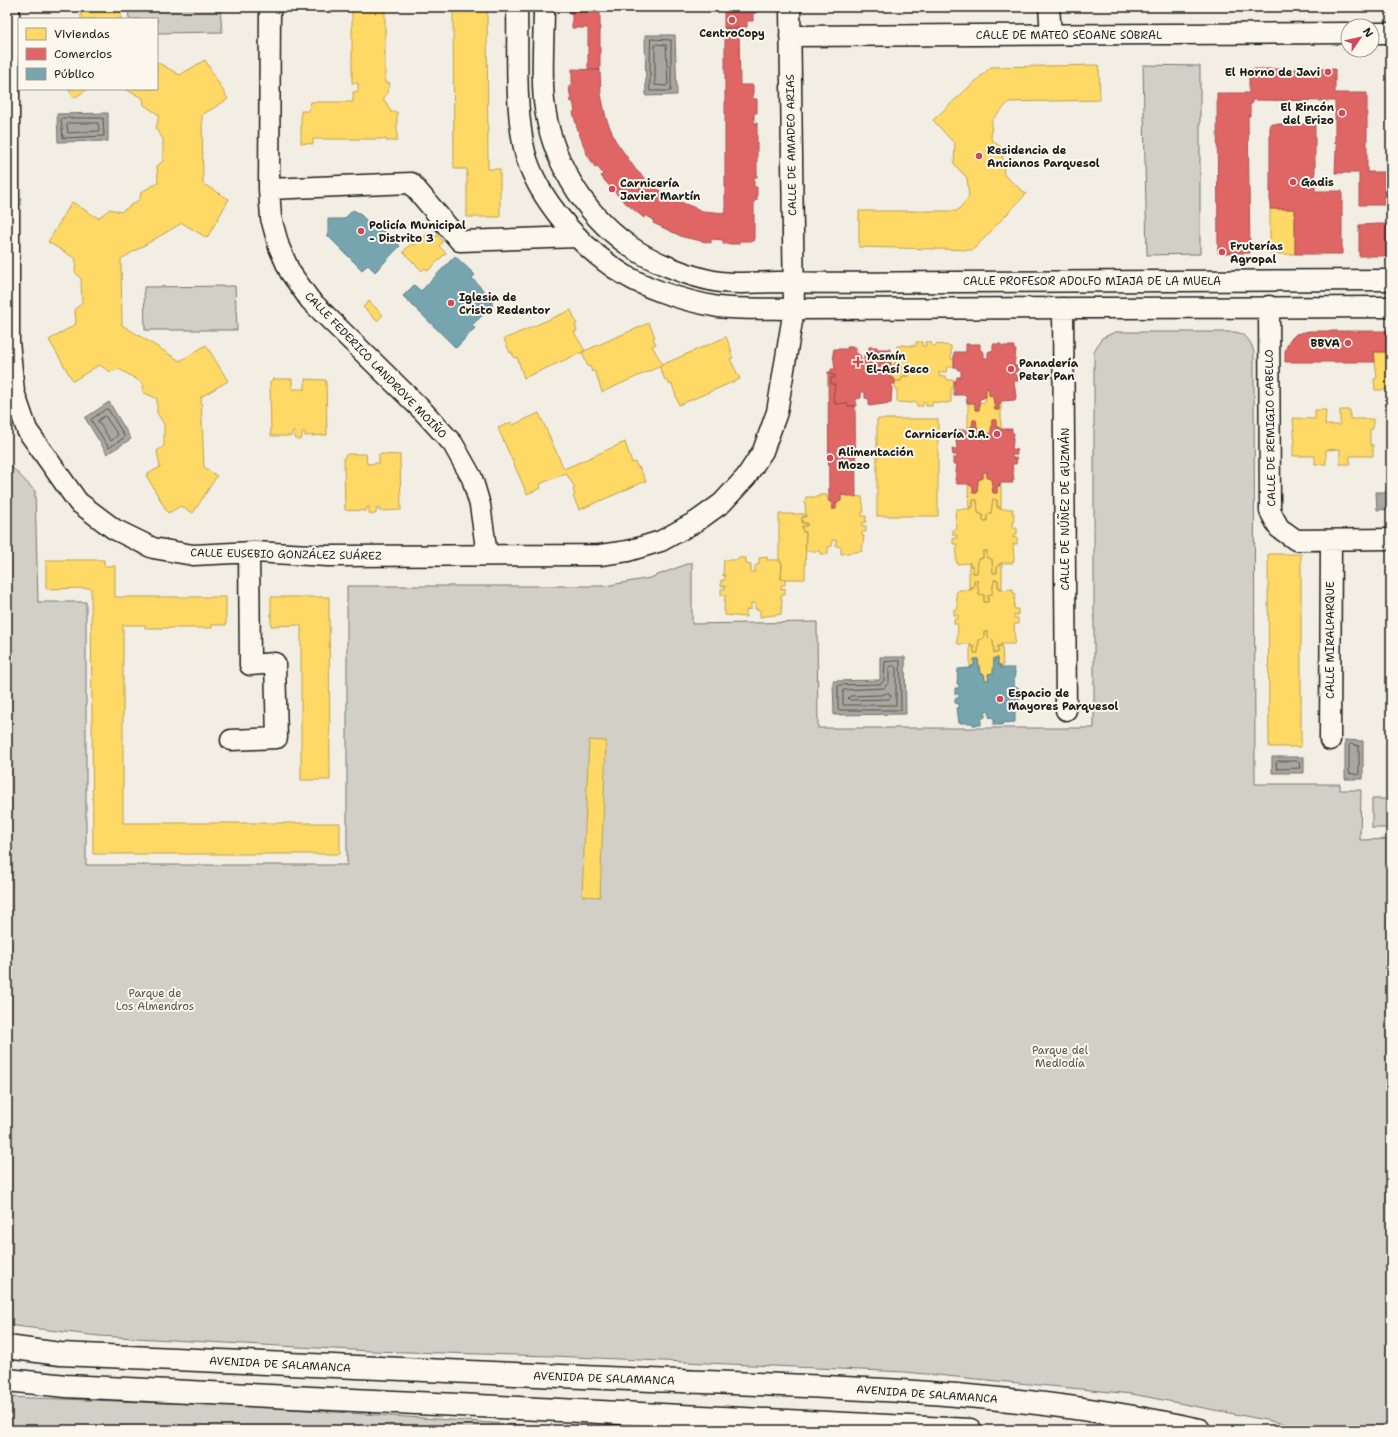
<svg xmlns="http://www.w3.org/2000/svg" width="1398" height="1437" viewBox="0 0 1398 1437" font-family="'Shantell Sans',sans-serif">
<rect width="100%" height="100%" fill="#f2eee4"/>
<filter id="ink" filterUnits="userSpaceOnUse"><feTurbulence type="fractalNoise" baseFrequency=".025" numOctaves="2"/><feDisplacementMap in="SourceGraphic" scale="8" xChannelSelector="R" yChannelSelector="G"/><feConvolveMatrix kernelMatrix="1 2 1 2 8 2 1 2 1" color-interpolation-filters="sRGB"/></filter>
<g filter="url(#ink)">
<!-- green -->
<path fill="#d2cfc6" stroke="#777671" d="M128,7H220L222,32L157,33V19H129Z
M1143,65L1200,66V254L1147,255Z
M235,286L237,330H145L144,287Z
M1115,332H1236C1247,335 1252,343 1254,353L1255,784H1340V790H1361L1360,840L1391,839V1423L1380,1430H1317L1132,1394L905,1372L552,1356L371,1351L99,1336L7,1325V1035L10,1038L7,1034V462L35,491L38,602H86V865H347V586H605L650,578L692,562V624L817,622L818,728H1094V351L1102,338Z
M1372,799H1391V828H1372Z
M7,1397L249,1406L594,1430H7Z"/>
<!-- water -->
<path fill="#a9a6a0" stroke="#716f6b" d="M645,35H675L677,95L646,96Z
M108,113V141L58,142L57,114Z
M109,402L131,439L107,454L85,418Z
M1376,492H1391V509L1377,510Z
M880,657H905L906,714L834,715L833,681L880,680Z
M1345,740L1363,741V779H1345Z
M1272,757H1304V773H1272Z"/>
<!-- homes -->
<path fill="#ffd966" stroke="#bba050" d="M81,7H121V19H81Z
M352,7H385V83H390L386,96H384V102H386L391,112H397V141H386V139H313V144L301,143V111H308L311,102H353V92L358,91V83H352Z
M453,7H487L488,169H500V217H467V169H454Z
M205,60L228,99L202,115L203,184L229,199L207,238L182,223L121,259L122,325L180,361L206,345L228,381L201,397L204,467L217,476L193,513L181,506L168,513L146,475L160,467L157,451L164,446V424L157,413V399L143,392V383L119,369L111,372L99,365L73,381L49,340L76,324L75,309L82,303L81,279L75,272L76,259L48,242L72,202L98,218L110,209L121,212L140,199L141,192L158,183L157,166L163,161V139L156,129L159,115L144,105L143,98L124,89H157V62L180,75Z
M1099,65L1100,100L1009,102L992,120L991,139L1002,148L1004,175L1026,194L973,250L859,247V211H957L969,197L967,178L954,164L955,144L933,120L991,67Z
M68,89H88L74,98Z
M1270,209H1295V254H1270Z
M429,232L435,238L437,235L443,241L439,246L446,253L428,271L425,268L422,271L403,252L412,243L414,246Z
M369,301L383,315L377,321L363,307Z
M571,310L577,324L575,325L577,331L574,332L585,351L524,378L517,357L514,358L512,352L510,353L504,339Z
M649,323L655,337L653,338L656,344L652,346L663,365L602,392L595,371L592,372L590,366L588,367L582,352Z
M726,337L732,351L730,352L733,358L730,359L740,379L679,405L672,384L670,385L667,380H665L659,366Z
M916,342H922V346H926L925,342H931L932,346H936V344L951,346V359H954V367H947L946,372H939V376H946L947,380H954V388H951V402H948V403L932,402V406H926V402H923V406H917V402H913V403L897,402V389H895V381H901L903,376H909L908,372H903L901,367H895V359H897V346H901V345L916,346Z
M1374,352H1391V390H1375L1374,379L1377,378Z
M890,364H895V367H901L903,372H908L909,376H903L901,381H895L894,378H890V374H894V368L890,369Z
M273,379H292V389H305V379L326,380L327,435L305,436V432H302V438L299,440L295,438V432H292V436H271L270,382Z
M989,388V395L993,397L995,410H999V403H1001V429L996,427V420H992L991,433L986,435V441H983L982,435L978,433L976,420H973L972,427L968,429V403H975V410H979V403L985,402L986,389Z
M1315,410H1326L1325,425H1340V410H1350V419H1373V429H1370V445H1373V456H1350V464H1340V449L1326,450V464H1315V456H1293V445H1295L1293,418L1315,419Z
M539,413L564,469L625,442L632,463L635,462L638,468L639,467L646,481L579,510L573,496L575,495L573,489L575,488L566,473L540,484L541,488L527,494L498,428L512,422L513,425Z
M877,419H938V516H877Z
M347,454H366L367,464L379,463V454L400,455L401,510L379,511V507H377L376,513L373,515L369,513V507H367L366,511L345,510L344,457Z
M983,472H987V478L991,479L993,493H997V486H1000L999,483H1001V509L997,507V500L993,499L991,513L987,515V521H983V515L978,513L977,500H973V507H970V509H969L968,484L973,486V493H977L978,480L983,478Z
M819,495H827L828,501L832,503V509H836V503L841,501V495L862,497L864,512H862V516H866V522L862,523V526H866V532H862V536H864L862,551L841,554V547L836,546V540H832V546L828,547V554H820V551H807L805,548L806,532H803L802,526H807V523H802V517H806L805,501L806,497H819Z
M993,499L997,500V507L999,506V509H1013L1012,513H1014L1013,528H1017V534L1013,535V538L1017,537V544H1013L1014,559L1013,563H1000V566H997V573H993L992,559L987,558V551H983V558L978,559L977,573H973V566H970V563L957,564L956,560L957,544H953V538H957V535H953V529H957L955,513L957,509H970V507H973V500H977L978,513L983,515V521H987V515L991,513Z
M779,514H805V517H802V523H807V526H802L803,532H806L805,579H781L782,564L779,560Z
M983,551H987V558L992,559L993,573H997V566L1002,563V589L998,587V580H994L992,594L988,595V602H984V595L979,594L977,580H974V587H971V590H969V563H970V566H973V573H977L978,559L983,558Z
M1268,554H1301V747H1269Z
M767,557V560H780L782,564L781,579H785V585H781V589L785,588V595H781V599H782L781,614L760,617V610L755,609V603H751V609L746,610V617L725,615V610L724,611L725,595H721V589H725V586H721V580H725V575L723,576L724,560H738V558H746V564L751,565V572H755V566L759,564V558Z
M46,560H104V566H115V597H226V625H212V628H145V625H123V823H340V854H93L91,588L46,589Z
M974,580H977L979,594L984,595V602H988V595L992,594L994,580H998V587H1000V590L1013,589V593H1015L1014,609H1018V615H1014V618H1018V624H1014L1015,640L1014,644H1001V646H998V653H994L993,640L988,638V632H984V638L979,640L978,653H974V646L971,647V644H958L957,640L958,624H954V619H958V615H954V609H958L956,594L958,590H971V587H974Z
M271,597H329L330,780H301V625L271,626Z
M984,632H988V638L993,640L994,653H998V646H1001L1002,644L1003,668H1001V665H998V658H994L993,673L988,674L989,680H985L984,674L980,673L978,659H974V666H971L970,669V644H971V647L974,646V653H978L979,640L984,638Z
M589,740L606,741L600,897L582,896Z"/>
<!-- shops -->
<path fill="#e06666" stroke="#a55050" d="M569,7H600V70H588V28H572V14H569Z
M724,7H756V13H753V21H747V27L724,28Z
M725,28H739L740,85H753V99H757V113H754V123H757V177H754V187H757V200L754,201V241H739V244H723V240L711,239V243L683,237L653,223L654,220L645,215L644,218L622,200L605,181L601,176L603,174L597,166L595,167L587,154L577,128L573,112H575L573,101L571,102L569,86H572V69L600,70L601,94L606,118L615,140L636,170L652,185L673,199L703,211L725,213Z
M1249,69H1335V93H1367V172H1391V205H1359V173H1335L1336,151H1337V143H1335V101L1252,100V104H1250V116H1248L1250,253H1218L1217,93H1249Z
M1270,124H1315V191H1342V254H1295V209H1270Z
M1379,224H1391V256H1359V225Z
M1309,331H1391V352H1374L1375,362H1285V351L1289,341L1296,334Z
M966,344H980V350L984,352V358H988V352L993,350V344H1001V346H1014V350H1016L1014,366H1018V372H1014V375H1018V381H1014L1016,397L1015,400L1001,401V403H999V410H995L993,397L989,395V388L986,389V397L980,399L979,403V410H975V403H967L966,395H954V381H956L957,377H961V370H958L956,367H954V352H966Z
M847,347H856V353L860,355L861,361H864V355L869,353V347H877V349H890V353H892L890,369L894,368V374H890V378H894L895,381V384H890L892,388L891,403L869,406V399L865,398V392H861V398L856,399V406H848V403L835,404V400H833L835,384H831V378H835V375H831V369H835L833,353L834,349H848Z
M828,372H831V375H835V378H831V384H835L833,400H835V404L848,403V406H855L856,497L841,495V501L836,503V509H832V503L829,501Z
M973,420H976L978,433L982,435L983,441H986V435L991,433L992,420H996V427H999V429H1012V433H1014L1012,449H1016L1017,455H1012V458H1017L1016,464H1012L1014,480H1012L1013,483H999L1000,486H997V493H993L991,479L987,478V472H983V478L978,480L977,493H973V486H970V484H957L955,480L957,464H953V458H957V455H953L952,449H957L955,433L956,430H970V427H972Z"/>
<!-- public -->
<path fill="#76a5af" stroke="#5b7c83" d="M353,210L359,213L377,231L381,230L386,232L400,246L375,272L368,265L362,270L328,236V219H344Z
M455,256L475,275L472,278L483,290L484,295H492V309H484V314L472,325L475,328L456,348L403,296L414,285L421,291Z
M994,658H998V665H1001V668H1014L1015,672L1014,687L1019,688V693H1015V697H1019V703H1015V722L1002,723V725H994V718L989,717V711H985V717L981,719V725H973L972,723H959L957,708H959V704L955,703V698H959V694H955V688H959V684H957L958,669L971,668V666H974V659H978L980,673L984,674L985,680H989L988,674L993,673Z"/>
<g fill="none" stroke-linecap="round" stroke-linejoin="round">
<!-- shore -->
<path stroke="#545351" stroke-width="1" d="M651,39L671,40V91H650Z
M657,44L666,45L668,84L666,86L655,85V46Z
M63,118H103L104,136L63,138L61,120Z
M69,123H98L99,131L68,133L67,125Z
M106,409H108L125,437L109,448L91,420Z
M105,416L118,435L111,441L98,421Z
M900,661L901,710H838V685L881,684L884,680L885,662Z
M894,666L896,668V705H843V690L884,688L889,682V667Z
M889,693L891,697L889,699L850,700L848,698L850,696L880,695Z
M1351,744L1359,746V773L1358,775L1349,773V746Z
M1278,761H1299L1300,768L1277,769L1276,763Z"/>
<defs>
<path id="minor" d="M9,7V341L14,392L27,430L78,502L114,529L153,548L193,555L254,552L328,556L600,555L628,551L661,541L697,521L722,503L746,477L763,451L777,412L794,309L790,7
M270,7L269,189L271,218L279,247L290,272L310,300L423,411L453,444L472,478L480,505L487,555
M517,7C518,52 515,99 523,143C531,191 575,241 614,268C641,288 685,301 718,307C743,310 769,308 794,309L1391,307
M544,7C544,38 541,70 544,101C550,157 582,212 628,245C650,261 688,276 714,281C734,285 757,282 777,282C836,284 895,282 954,282C1099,280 1245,282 1391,280
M1049,7L1051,34
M1372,33H1391
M790,36L1348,33
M269,189L411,183L460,241L578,237
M1269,306L1270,511L1279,528L1296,540L1391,539
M1063,308L1066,710
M231,740L277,738L275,663L250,665L249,553
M1330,740L1331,540"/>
<path id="highway" d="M7,1347L60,1354C257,1363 454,1372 651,1380C834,1387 1019,1390 1199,1430
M7,1380L66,1386L970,1430"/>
</defs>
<!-- minor casing -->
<use href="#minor" stroke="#1c1c1c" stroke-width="23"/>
<!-- highway casing -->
<use href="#highway" stroke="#1c1c1c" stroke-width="25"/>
<!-- minor -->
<use href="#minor" stroke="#fbf7ec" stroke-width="20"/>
<!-- highway -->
<use href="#highway" stroke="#fbf7ec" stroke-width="22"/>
</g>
</g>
<!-- markers -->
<g fill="#d1495b" stroke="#fbf7ec" stroke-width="1.5">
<circle cx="732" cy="20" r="4"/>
<circle cx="1328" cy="72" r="4"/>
<circle cx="1342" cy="113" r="4"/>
<circle cx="979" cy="156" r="4"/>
<circle cx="1293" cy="182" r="4"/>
<circle cx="612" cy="189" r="4"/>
<circle cx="361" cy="231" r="4"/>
<circle cx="1222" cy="252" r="4"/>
<circle cx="451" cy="303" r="4"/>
<circle cx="1348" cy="343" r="4"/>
<path d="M856 356h4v4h4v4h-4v4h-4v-4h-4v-4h4z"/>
<circle cx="1011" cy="369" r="4"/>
<circle cx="997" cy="434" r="4"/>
<circle cx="830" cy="458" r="4"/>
<circle cx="1000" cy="699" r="4"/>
</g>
<g text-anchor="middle" stroke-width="4" stroke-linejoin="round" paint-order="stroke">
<!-- poi labels -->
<g font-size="11" font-weight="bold" fill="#1c1c1c" stroke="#fbf7ec" text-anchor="start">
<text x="732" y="37" text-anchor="middle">CentroCopy</text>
<text x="1320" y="76" text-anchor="end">El Horno de Javi</text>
<text x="1334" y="111" text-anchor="end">El Rincón<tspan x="1334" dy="13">del Erizo</tspan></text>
<text x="987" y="154">Residencia de<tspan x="987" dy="13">Ancianos Parquesol</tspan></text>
<text x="1301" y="186">Gadis</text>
<text x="620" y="187">Carnicería<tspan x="620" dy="13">Javier Martín</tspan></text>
<text x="369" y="229">Policía Municipal<tspan x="369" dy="13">- Distrito 3</tspan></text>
<text x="1230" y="250">Fruterías<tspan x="1230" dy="13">Agropal</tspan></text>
<text x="459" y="301">Iglesia de<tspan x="459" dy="13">Cristo Redentor</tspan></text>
<text x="1340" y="347" text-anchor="end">BBVA</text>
<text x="866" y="360">Yasmín<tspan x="866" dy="13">El-Así Seco</tspan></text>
<text x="1019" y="367">Panadería<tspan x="1019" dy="13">Peter Pan</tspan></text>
<text x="989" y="438" text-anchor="end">Carnicería J.A.</text>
<text x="838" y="456">Alimentación<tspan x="838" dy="13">Mozo</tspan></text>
<text x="1008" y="697">Espacio de<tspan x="1008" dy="13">Mayores Parquesol</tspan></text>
</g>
<!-- street labels -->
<g font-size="11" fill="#1c1c1c" stroke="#fbf7ec">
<text x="1069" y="39">CALLE DE MATEO SEOANE SOBRAL</text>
<text transform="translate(791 145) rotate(-91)" y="4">CALLE DE AMADEO ARIAS</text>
<text x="1092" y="285">CALLE PROFESOR ADOLFO MIAJA DE LA MUELA</text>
<text transform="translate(376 365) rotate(46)" y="4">CALLE FEDERICO LANDROVE MOIÑO</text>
<text transform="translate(1270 428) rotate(-91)" y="4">CALLE DE REMIGIO CABELLO</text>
<text transform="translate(1065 509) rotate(-90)" y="4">CALLE DE NÚÑEZ DE GUZMÁN</text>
<text transform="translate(286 554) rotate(1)" y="4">CALLE EUSEBIO GONZÁLEZ SUÁREZ</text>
<text transform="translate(1330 640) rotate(-90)" y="4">CALLE MIRALPARQUE</text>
<text transform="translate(280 1364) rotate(3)" y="4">AVENIDA DE SALAMANCA</text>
<text transform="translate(604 1378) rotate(2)" y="4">AVENIDA DE SALAMANCA</text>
<text transform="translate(927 1394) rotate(4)" y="4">AVENIDA DE SALAMANCA</text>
</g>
<!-- park labels -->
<g font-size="11" fill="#53524f" stroke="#fbf7ec">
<text x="155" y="997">Parque de<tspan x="155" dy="13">Los Almendros</tspan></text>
<text x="1060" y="1054">Parque del<tspan x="1060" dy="13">Mediodía</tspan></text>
</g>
</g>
<!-- margin -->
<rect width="1398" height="1437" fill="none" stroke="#fbf7ec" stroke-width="24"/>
<rect x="12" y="12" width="1374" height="1413" fill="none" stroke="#1c1c1c" stroke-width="1.5" filter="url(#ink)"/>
<!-- legend -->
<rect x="18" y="18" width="140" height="72" fill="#fbf7ec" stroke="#a29f99"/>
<rect x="26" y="28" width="20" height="12" fill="#ffd966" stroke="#a29f99"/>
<text x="54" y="38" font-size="12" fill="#1c1c1c">Viviendas</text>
<rect x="26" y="48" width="20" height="12" fill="#e06666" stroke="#a29f99"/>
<text x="54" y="58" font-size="12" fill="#1c1c1c">Comercios</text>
<rect x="26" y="68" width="20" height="12" fill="#76a5af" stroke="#a29f99"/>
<text x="54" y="78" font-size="12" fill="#1c1c1c">Público</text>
<!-- north arrow -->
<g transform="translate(1360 38) rotate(56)"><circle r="19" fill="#fbf7ec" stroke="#a29f99"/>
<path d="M0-3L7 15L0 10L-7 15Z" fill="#d1495b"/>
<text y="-6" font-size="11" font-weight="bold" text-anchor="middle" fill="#1c1c1c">N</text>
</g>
</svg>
